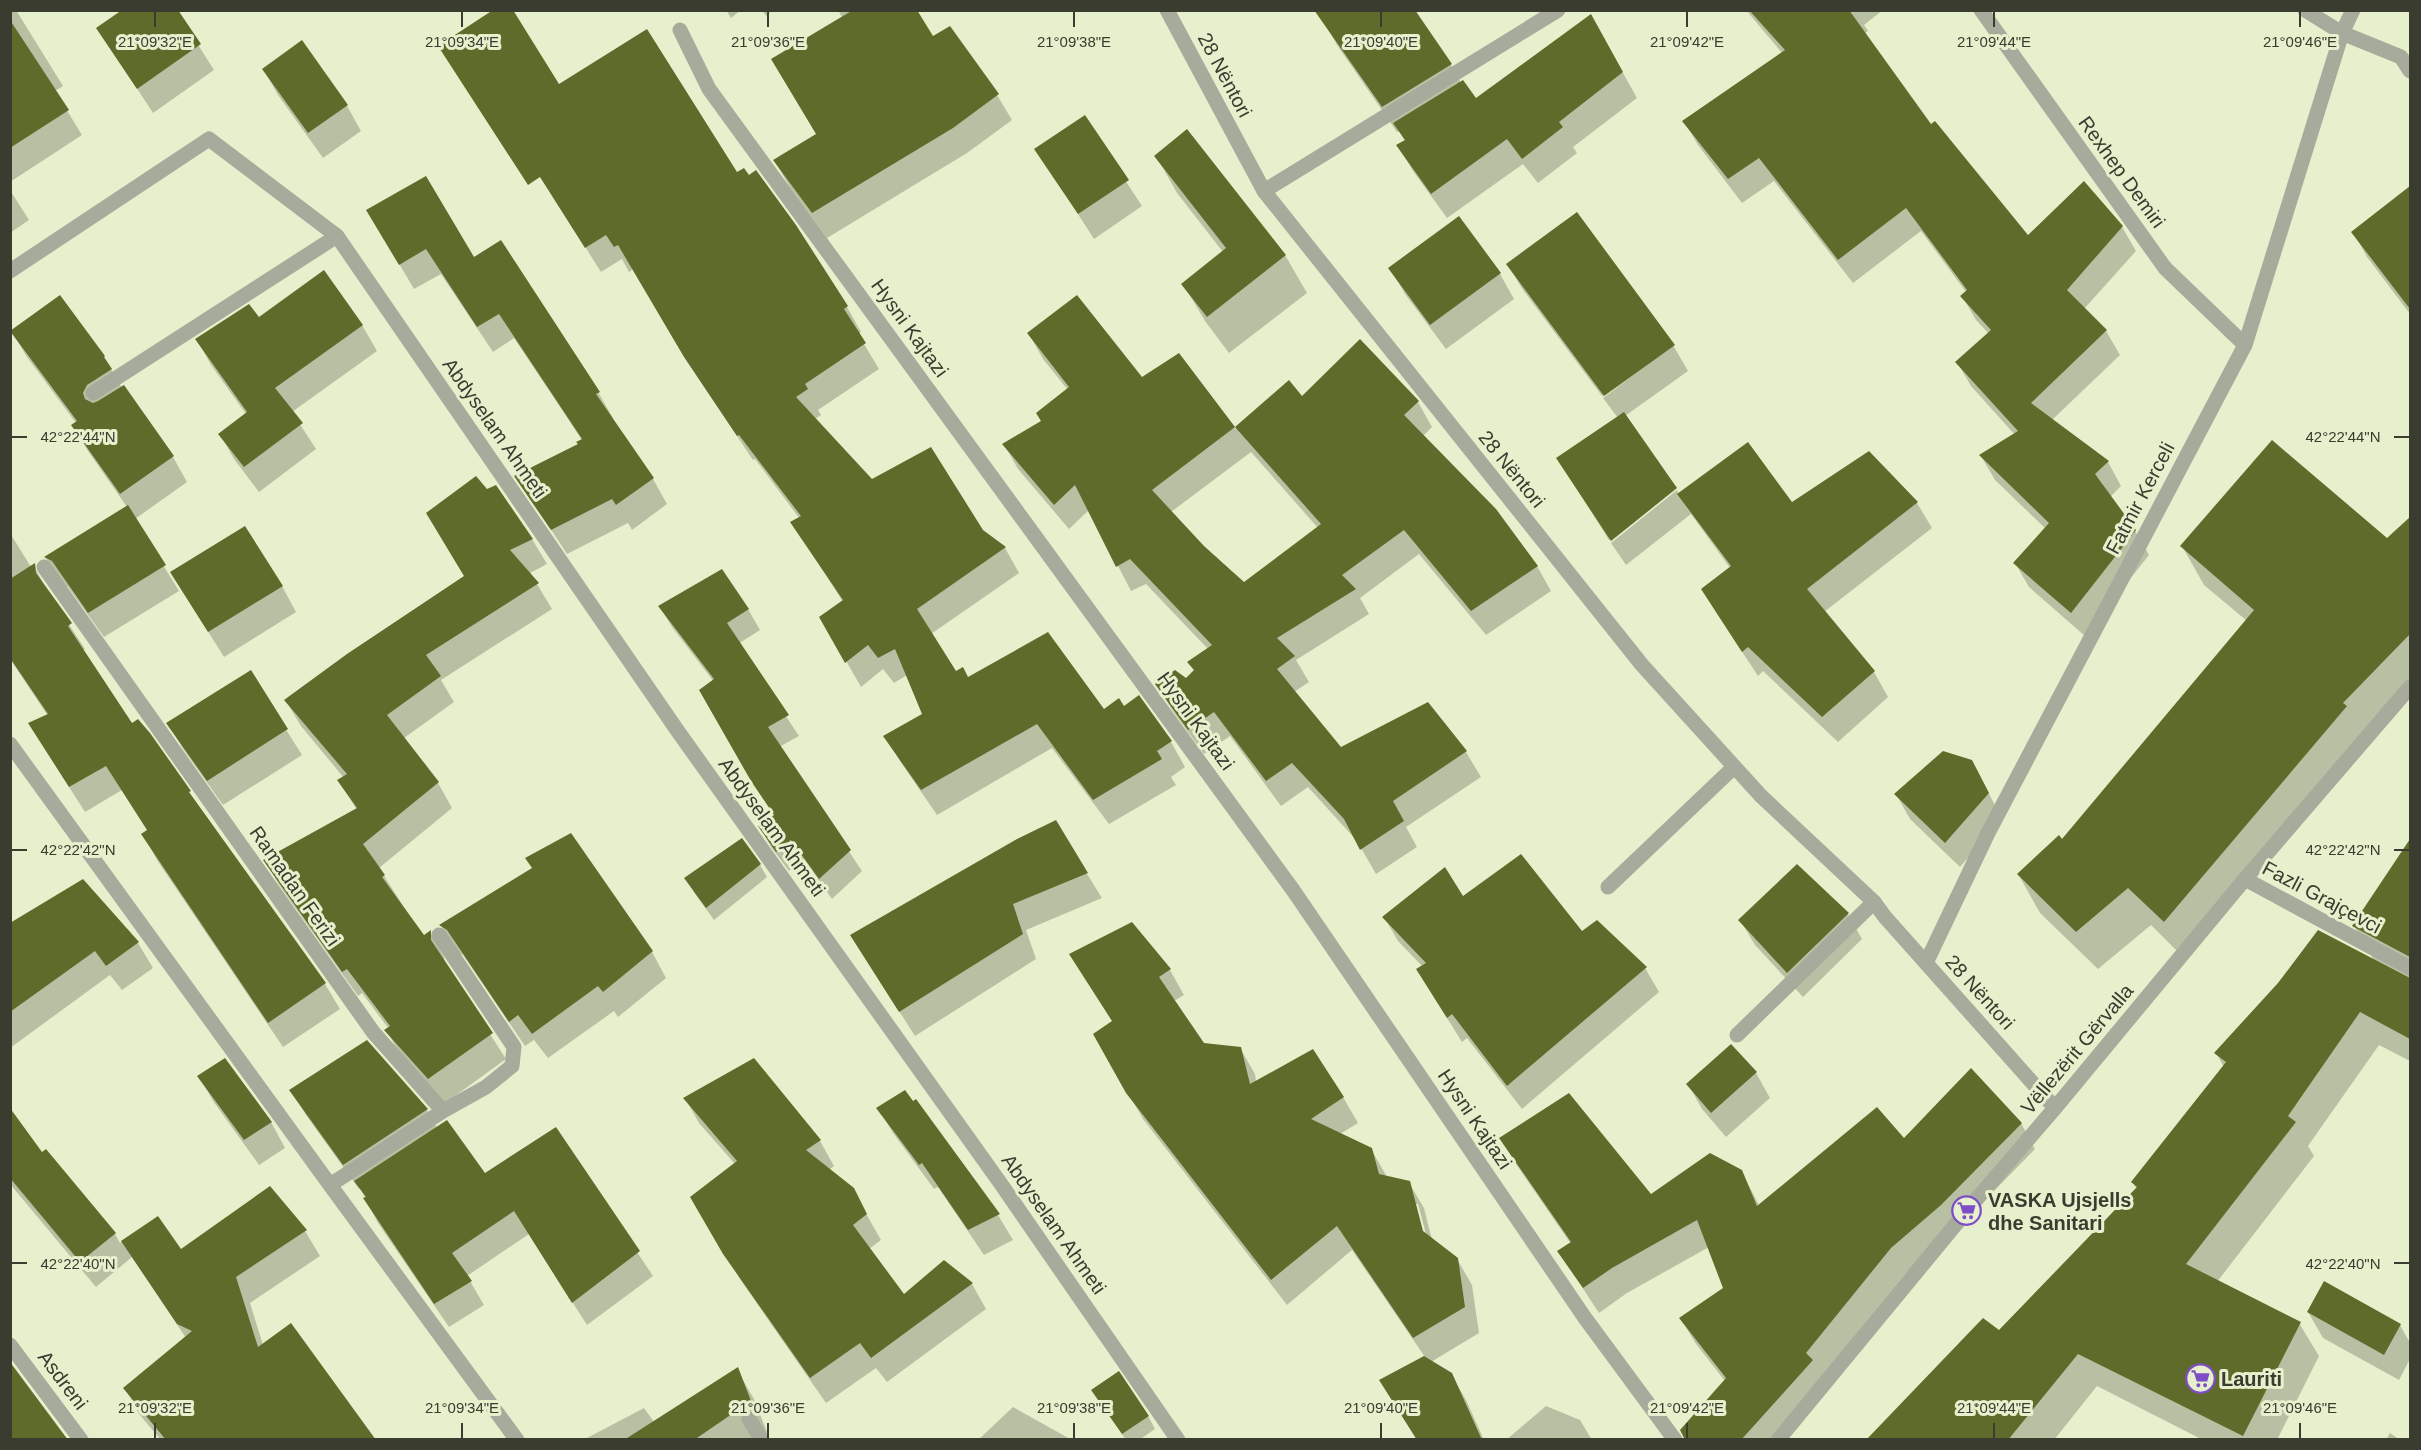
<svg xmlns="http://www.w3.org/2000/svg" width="2421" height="1450" viewBox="0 0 2421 1450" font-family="Helvetica,sans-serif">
<rect width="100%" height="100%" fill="#e7f0cd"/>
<!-- shadow -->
<path fill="#0003" fill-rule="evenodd" d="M10,10H16L63,86L55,91L82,135L10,182Z
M176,10L214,70L153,113L98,29Z
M726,10H741L731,18Z
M762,10H773L766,16Z
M838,10H915L932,38L997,95L1012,120L967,153L827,238L789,186L775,161L818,135L843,19Z
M1746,10H1883L1864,25L1868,31L1864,34L1930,126L2028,238L2084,183L2122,227L2136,251L2084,309L2106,331L2120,355L2052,420L2108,462L2121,486L2110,497L2135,531L2149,555L2085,636L2029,587L2015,563L2046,529L1995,480L1981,456L2015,435L1971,386L1957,362L1989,334L1976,320L1962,296L1966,292L1921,231L1853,283L1774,181L1742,203L1698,145L1684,121L1783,54Z
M1323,20L1451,65L1461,83L1475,100L1605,41L1637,98L1573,147L1577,153L1538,183L1523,164L1447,218L1413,171L1398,146L1405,141L1399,131L1397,132L1337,45Z
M264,70L347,106L361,131L323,158L278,95Z
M1084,117L1142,206L1094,239L1036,149Z
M1156,156L1285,255L1307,293L1229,353L1205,321L1183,284L1223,252L1177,193Z
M736,174L847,307L861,332L858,334L879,369L818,410L821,415L815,419L872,481L981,531L1005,548L1019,573L931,634L955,673L968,679L1103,711L1124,708L1171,742L1185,767L1171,777L1176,785L1109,824L1052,748L937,815L900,761L885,736L924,715L907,675L894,683L883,669L861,687L821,617L843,602L792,522L800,519L755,459L753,460L701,382L633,269L629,272L622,259L601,272L565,215Z
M2410,187V314L2367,257L2353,232Z
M10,190L29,220L10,233Z
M368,211L474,259L598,392L613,418L611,419L653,479L667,504L632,530L628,523L567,554L516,476L580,445L582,440L514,338L493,352L441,274L414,289Z
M1458,218L1500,274L1514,299L1446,349L1405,294L1390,268Z
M1508,265L1673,344L1602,396L1523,290Z
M258,319L362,325L377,351L292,412L316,449L259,492L234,459L220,434L246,414L211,365L197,340Z
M12,332L104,357L122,388L123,387L173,457L187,482L135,519L179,591L104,637L68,587L61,583L46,558L127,507L88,451L73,425L76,423L27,357Z
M1029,334L1142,379L1179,355L1235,429L1289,382L1302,398L1418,402L1432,427L1422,437L1537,566L1551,591L1486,635L1419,554L1360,598L1369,614L1296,660L1309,682L1294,692L1341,749L1428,704L1466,752L1481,777L1406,827L1417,847L1376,874L1357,841L1308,787L1281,806L1230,736L1204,754L1172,710L1157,685L1187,680L1195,672L1189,662L1208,649L1146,584L1131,591L1089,510L1069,529L1018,469L1004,444L1043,422L1068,390L1043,359ZM1251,452L1318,528L1244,584L1203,547L1171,512Z
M1673,345L1688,371L1625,416L1675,488L1609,540L1558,459L1618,418L1603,398Z
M1869,453L1917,503L1932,528L1824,612L1874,672L1888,697L1838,742L1763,671L1758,676L1718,615L1703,590L1730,568L1691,514L1626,565L1611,543L1677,490L1679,495L1792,504Z
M2410,518V695L2186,960L2151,925L2098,969L2040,913L2018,874L2062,841L2247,621L2204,585L2182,546L2387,540Z
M10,533L31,567L34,566L49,594L85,649L82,651L131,725L148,734L201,812L325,984L340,1009L283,1047L157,860L143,834L148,831L122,790L85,812L45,749L48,716L10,659Z
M442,539H532L547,564L528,574L537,584L552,609L441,680L454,702L404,738L438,783L452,808L379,868L423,937L430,932L444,957L445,964L506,1059L444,1104L401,1055L386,1030L389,1029L362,993L358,996L279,885L265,860L357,810L339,781L344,778L301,726L286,701L465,577Z
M282,586L296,612L224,657L187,598Z
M660,607L748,609L760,630L738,644L799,736L779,747L862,871L832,899L804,859L789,871L771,847L760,827L775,816L701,690L714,682L672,627Z
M250,672L302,755L223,805L183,749L168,723Z
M1986,788L2002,819L1960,867L1910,819L1896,794Z
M1055,822L1102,898L1026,930L1036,959L915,1036L867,961Z
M571,834L652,952L666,978L618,1017L614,1011L548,1058L534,1040L525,1046L463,955L455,951L441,926L534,869Z
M2410,842V1061L2379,1045L2308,1146L2314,1156L2217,1282L2299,1323L2319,1356L2277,1440H2203L2097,1386L2054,1440H1875L1999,1332L2137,1190L2133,1182L2224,1067L2216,1053L2375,962L2354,926Z
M760,865L767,877L714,920L693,891Z
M83,881L138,943L153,968L122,990L110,975L10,1048V931Z
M1463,898L1582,933L1645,968L1659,992L1522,1109L1467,1038L1462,1042L1432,994L1423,967L1398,941L1384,917Z
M1848,914L1862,939L1803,997L1755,945L1740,920Z
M1132,924L1170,970L1184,995L1174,1001L1204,1044L1240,1048L1255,1074L1256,1082L1343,1097L1358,1123L1340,1134L1371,1149L1387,1177L1409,1183L1424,1208L1432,1240L1457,1259L1472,1285L1479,1333L1431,1362L1451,1374L1466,1400L1484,1440H1417L1381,1381L1425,1357L1352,1250L1287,1305L1143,1119L1095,1035L1113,1022L1071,955ZM1415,1204H1418L1427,1238H1424Z
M367,1042L427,1110L437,1128L485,1176L555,1129L653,1276L587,1325L529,1234L467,1276L484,1305L449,1327L378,1223L360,1188L359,1189L306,1115L291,1090Z
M754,1060L820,1141L834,1166L829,1170L852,1189L881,1240L869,1249L904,1296L944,1262L972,1284L986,1309L887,1382L876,1368L826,1403L740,1279L692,1197L735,1164L699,1123L685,1098Z
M1756,1073L1770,1098L1726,1137L1702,1109L1688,1084Z
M199,1076L271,1122L285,1148L259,1165L213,1101Z
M916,1101L998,1215L1013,1240L984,1255L938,1187L934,1189L893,1133L878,1108Z
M10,1111L42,1154L115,1234L120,1243L158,1218L181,1251L270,1188L305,1231L320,1256L250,1303L263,1345L374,1440H161L139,1414L125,1388L186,1338L132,1257L96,1287L10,1184Z
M2021,1123L2035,1149L1955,1231L1905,1274L1821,1377L1778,1440H1686L1725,1381L1696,1344L1681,1319L1725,1289L1709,1247L1627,1293L1599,1313L1559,1252L1571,1244L1516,1164L1501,1139L1650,1196L1741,1171L1759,1205L1903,1140Z
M2324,1283L2400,1325L2410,1343V1359L2399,1380L2323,1338L2308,1312Z
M737,1370L754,1399L767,1432L755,1440H588L587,1438L644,1408L654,1422Z
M1093,1391L1148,1416L1155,1429L1139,1440H1126Z
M1546,1406L1580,1420L1592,1440H1506Z
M1013,1407L1072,1440H978Z
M2390,1433L2400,1440H2386Z"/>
<!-- building -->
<path fill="#5f6b2a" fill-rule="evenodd" d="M122,10H178L201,44L137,89L96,28Z
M493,10H513L559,84L647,29L737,172L744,168L749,175L756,170L796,225L848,306L844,309L866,343L805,384L808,389L796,397L872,479L931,447L983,530L1006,547L917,609L956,671L963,667L968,677L1048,632L1104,709L1119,698L1124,706L1139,695L1172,741L1157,751L1162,759L1093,800L1037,724L921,790L883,736L922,714L895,649L878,658L868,645L845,663L819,617L843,600L790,522L801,516L739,435L737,436L684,357L618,245L614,247L606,235L585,248L540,177L528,185L438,46Z
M853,10H917L933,36L950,26L999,94L953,128L812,213L773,160L816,134L771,59Z
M1314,10H1415L1452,64L1382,107Z
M1749,10H1849L1931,124L1935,121L2028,235L2084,181L2123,226L2067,290L2107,330L2031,403L2109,461L2095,474L2136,530L2071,613L2013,563L2049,523L1979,455L2018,431L1955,362L1991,330L1960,296L1967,290L1906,208L1838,260L1759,158L1728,179L1682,121L1785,50Z
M1591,14L1623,72L1559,122L1563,127L1522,159L1507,139L1431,194L1396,145L1405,140L1393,123L1463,80L1476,98Z
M10,20L69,110L10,148Z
M302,40L348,105L308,133L262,69Z
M1085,115L1129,180L1078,214L1034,149Z
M1187,129L1286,255L1207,317L1181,284L1226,248L1154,156Z
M426,176L474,257L501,240L600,392L596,394L654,478L616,505L612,499L551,530L514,476L578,444L576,442L582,439L499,314L477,327L426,249L399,265L366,210Z
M2410,186V309L2351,232Z
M1577,212L1675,345L1604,396L1506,264Z
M1459,216L1501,273L1430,325L1388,268Z
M324,270L363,325L275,388L303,423L244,467L218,434L247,412L195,339L249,304L259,317Z
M60,295L105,356L104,357L112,369L87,385L83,393L85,399L93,403L98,401L124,385L174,456L120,494L71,425L77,421L10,331Z
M1077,295L1142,377L1179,353L1235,427L1289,380L1302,396L1360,339L1419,401L1404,415L1496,509L1538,566L1471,611L1404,530L1342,575L1356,589L1277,638L1295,656L1277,669L1341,747L1428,702L1467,751L1393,801L1404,821L1360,850L1344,819L1292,763L1266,781L1214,712L1188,730L1155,684L1175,670L1186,678L1194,670L1187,662L1212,645L1130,559L1116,567L1075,485L1054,505L1002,444L1041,421L1036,413L1069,387L1027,333ZM1235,427L1321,524L1244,582L1204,546L1152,490Z
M1624,412L1677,488L1611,541L1556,458Z
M2272,440L2387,538L2410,517V634L2343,703L2347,706L2164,922L2128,888L2076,932L2017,874L2059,835L2062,839L2254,610L2180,546Z
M1748,442L1792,502L1869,451L1918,502L1807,589L1875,671L1822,717L1748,647L1742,652L1701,589L1731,566L1677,494Z
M476,476L487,489L496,485L533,539L510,550L539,583L426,655L441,676L387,715L439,782L363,844L385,875L382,877L424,935L431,930V940L493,1033L428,1079L384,1030L390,1026L347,969L342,972L263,860L357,808L337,780L347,774L284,700L347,654L464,576L426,513Z
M128,505L166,565L88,613L52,561L44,557Z
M245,526L283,586L208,632L170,572Z
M35,563L36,573L72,623L68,626L132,723L138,719L150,733L191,791L189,792L326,983L268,1023L141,834L147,830L106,766L69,787L28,723L48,714L10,658V579Z
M722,569L749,609L727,623L789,715L768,727L851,850L819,879L791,840L776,852L758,826L774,815L751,781L699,690L714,679L658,606Z
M251,670L288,729L207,781L166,723Z
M1943,751L1972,760L1989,793L1945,843L1894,794Z
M1056,820L1088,873L1013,904L1023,934L899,1012L850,935L1017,839Z
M571,833L653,951L603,992L598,986L532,1034L518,1015L509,1022L447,930L439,925L532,868L525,858Z
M742,838L761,864L706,908L684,878Z
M2410,839V957L2352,926Z
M1521,854L1582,931L1597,920L1647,967L1507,1086L1452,1014L1447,1018L1416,969L1426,963L1382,917L1445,867L1463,896Z
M1797,864L1849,913L1787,973L1738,920Z
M83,879L139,942L106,966L95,951L10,1012V923Z
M1132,922L1171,969L1159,977L1204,1043L1241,1047L1250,1084L1313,1049L1344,1097L1311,1119L1372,1148L1379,1174L1410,1181L1423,1231L1458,1258L1465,1307L1413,1338L1337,1226L1271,1280L1126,1093L1093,1034L1112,1021L1069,954Z
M2318,930L2410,978V1039L2360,1012L2288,1116L2296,1122L2186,1264L2301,1322L2243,1436L2078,1354L2008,1440H1866L1983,1318L1999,1330L2137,1187L2131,1182L2226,1062L2214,1053L2278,983Z
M367,1040L428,1109L343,1165L289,1090Z
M1731,1044L1757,1072L1711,1113L1686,1084Z
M225,1058L272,1122L244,1140L197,1076Z
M754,1058L821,1140L806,1150L854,1188L867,1214L853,1225L904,1294L944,1260L973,1283L871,1358L860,1343L810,1378L723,1254L690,1197L737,1161L683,1098Z
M1971,1068L2022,1123L1941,1205L1891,1248L1806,1353L1813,1360L1741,1440H1685L1680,1430L1726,1378L1679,1318L1723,1288L1697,1220L1612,1268L1583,1288L1557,1251L1571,1242L1499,1138L1569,1093L1651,1194L1710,1153L1742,1170L1757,1206L1877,1107L1904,1138Z
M905,1090L913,1101L916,1099L1000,1214L968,1230L922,1163L919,1165L876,1108Z
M10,1108L42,1152L46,1149L116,1233L80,1262L10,1178Z
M447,1120L485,1173L556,1127L640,1251L572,1303L514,1211L452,1253L472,1281L434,1304L363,1198L366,1197L354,1181Z
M270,1186L307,1230L236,1277L258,1347L291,1323L376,1440H166L123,1388L192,1331L177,1324L121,1241L158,1216L181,1249Z
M2324,1281L2401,1324L2384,1355L2307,1312Z
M1424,1356L1452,1373L1482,1440H1417L1379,1380Z
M10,1362L68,1440H10Z
M738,1367L751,1401L694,1440H624Z
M1119,1371L1149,1416L1122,1434L1091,1390Z"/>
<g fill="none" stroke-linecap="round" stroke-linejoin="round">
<!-- minor -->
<path stroke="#a7ab9c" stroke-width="15" d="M1981,10L2165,268L2245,345
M2305,10L2342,33L2401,57L2410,71
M680,30L709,89L1293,890L1585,1318L1675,1440
M1264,191L1558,10
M10,271L209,139L337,236L677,730L1001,1184L1178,1440
M93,393L337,236
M44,567L373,1032L443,1111
M10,744L330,1185L517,1440
M2245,879L2410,968
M1608,887L1734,767
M1926,963L1988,833L2245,345L2342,33L2353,10
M1737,1035L1874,902
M330,1185L443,1111L486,1087L512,1066L514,1047L439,935
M10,1345L81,1440
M749,1419L762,1440"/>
<!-- tertiary -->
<path stroke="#a7ab9c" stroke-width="15" d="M1167,10L1264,191L1642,665L1761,796L1874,902L1885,917L2055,1108
M1778,1440L1975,1201L2055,1108L2245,879L2410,687"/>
</g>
<!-- ticks -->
<path fill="none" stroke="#393c2f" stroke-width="2" d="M155,12V27M462,12V27M768,12V27M1074,12V27M1381,12V27M1687,12V27M1994,12V27M2300,12V27M12,437H27M2394,437H2409M12,850H27M2394,850H2409M12,1263H27M2394,1263H2409M155,1423V1438M462,1423V1438M768,1423V1438M1074,1423V1438M1381,1423V1438M1687,1423V1438M1994,1423V1438M2300,1423V1438"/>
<!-- icons -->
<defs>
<symbol id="supermarket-ring" viewBox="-11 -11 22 22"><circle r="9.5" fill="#e7f0cd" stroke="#7e4ec6" stroke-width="1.5"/><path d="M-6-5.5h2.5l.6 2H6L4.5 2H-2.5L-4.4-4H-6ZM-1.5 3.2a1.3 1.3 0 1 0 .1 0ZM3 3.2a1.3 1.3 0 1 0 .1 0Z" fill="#7e4ec6"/></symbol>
</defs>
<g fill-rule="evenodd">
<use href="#supermarket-ring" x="1950" y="1194" width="33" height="33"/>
<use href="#supermarket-ring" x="2184" y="1362" width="33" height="33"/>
</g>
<g text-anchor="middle" stroke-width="6" stroke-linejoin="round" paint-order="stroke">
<!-- street labels -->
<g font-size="20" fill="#393c2f" stroke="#e7f0cd">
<text transform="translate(1225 75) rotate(62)" y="7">28 Nëntori</text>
<text transform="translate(2122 172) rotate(54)" y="7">Rexhep Demiri</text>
<text transform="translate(910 328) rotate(54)" y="7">Hysni Kajtazi</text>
<text transform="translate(495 428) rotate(55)" y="7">Abdyselam Ahmeti</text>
<text transform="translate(1512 469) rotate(51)" y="7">28 Nëntori</text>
<text transform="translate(2140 498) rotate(-62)" y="7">Fatmir Kerceli</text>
<text transform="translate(1196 721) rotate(54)" y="7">Hysni Kajtazi</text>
<text transform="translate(772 827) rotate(54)" y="7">Abdyselam Ahmeti</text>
<text transform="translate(295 886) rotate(55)" y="7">Ramadan Ferizi</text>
<text transform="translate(2322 897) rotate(28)" y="7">Fazli Grajçevci</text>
<text transform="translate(1980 992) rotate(48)" y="7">28 Nëntori</text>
<text transform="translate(2077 1049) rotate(-50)" y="7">Vëllezërit Gërvalla</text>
<text transform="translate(1475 1119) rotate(56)" y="7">Hysni Kajtazi</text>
<text transform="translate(1054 1224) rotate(55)" y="7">Abdyselam Ahmeti</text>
<text transform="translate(63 1380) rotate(53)" y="7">Asdreni</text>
</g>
<!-- poi labels -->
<g font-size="20" font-weight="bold" fill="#393c2f" stroke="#e7f0cd" text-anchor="start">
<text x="1988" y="1207">VASKA Ujsjells<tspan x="1988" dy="23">dhe Sanitari</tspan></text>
<text x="2221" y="1386">Lauriti</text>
</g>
</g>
<g font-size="15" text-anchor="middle" fill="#393c2f" stroke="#e7f0cd" stroke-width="6" stroke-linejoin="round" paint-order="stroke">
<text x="155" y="47">21°09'32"E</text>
<text x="462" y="47">21°09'34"E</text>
<text x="768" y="47">21°09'36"E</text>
<text x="1074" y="47">21°09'38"E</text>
<text x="1381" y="47">21°09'40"E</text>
<text x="1687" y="47">21°09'42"E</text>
<text x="1994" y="47">21°09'44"E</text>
<text x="2300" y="47">21°09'46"E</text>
<text x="78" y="442">42°22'44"N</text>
<text x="2343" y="442">42°22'44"N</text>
<text x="78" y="855">42°22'42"N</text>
<text x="2343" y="855">42°22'42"N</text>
<text x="78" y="1269">42°22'40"N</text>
<text x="2343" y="1269">42°22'40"N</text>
<text x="155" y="1413">21°09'32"E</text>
<text x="462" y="1413">21°09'34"E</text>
<text x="768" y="1413">21°09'36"E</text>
<text x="1074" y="1413">21°09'38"E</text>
<text x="1381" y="1413">21°09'40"E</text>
<text x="1687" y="1413">21°09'42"E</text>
<text x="1994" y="1413">21°09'44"E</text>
<text x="2300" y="1413">21°09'46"E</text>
</g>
<!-- border -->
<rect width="2421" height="1450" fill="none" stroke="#393c2f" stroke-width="24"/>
</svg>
